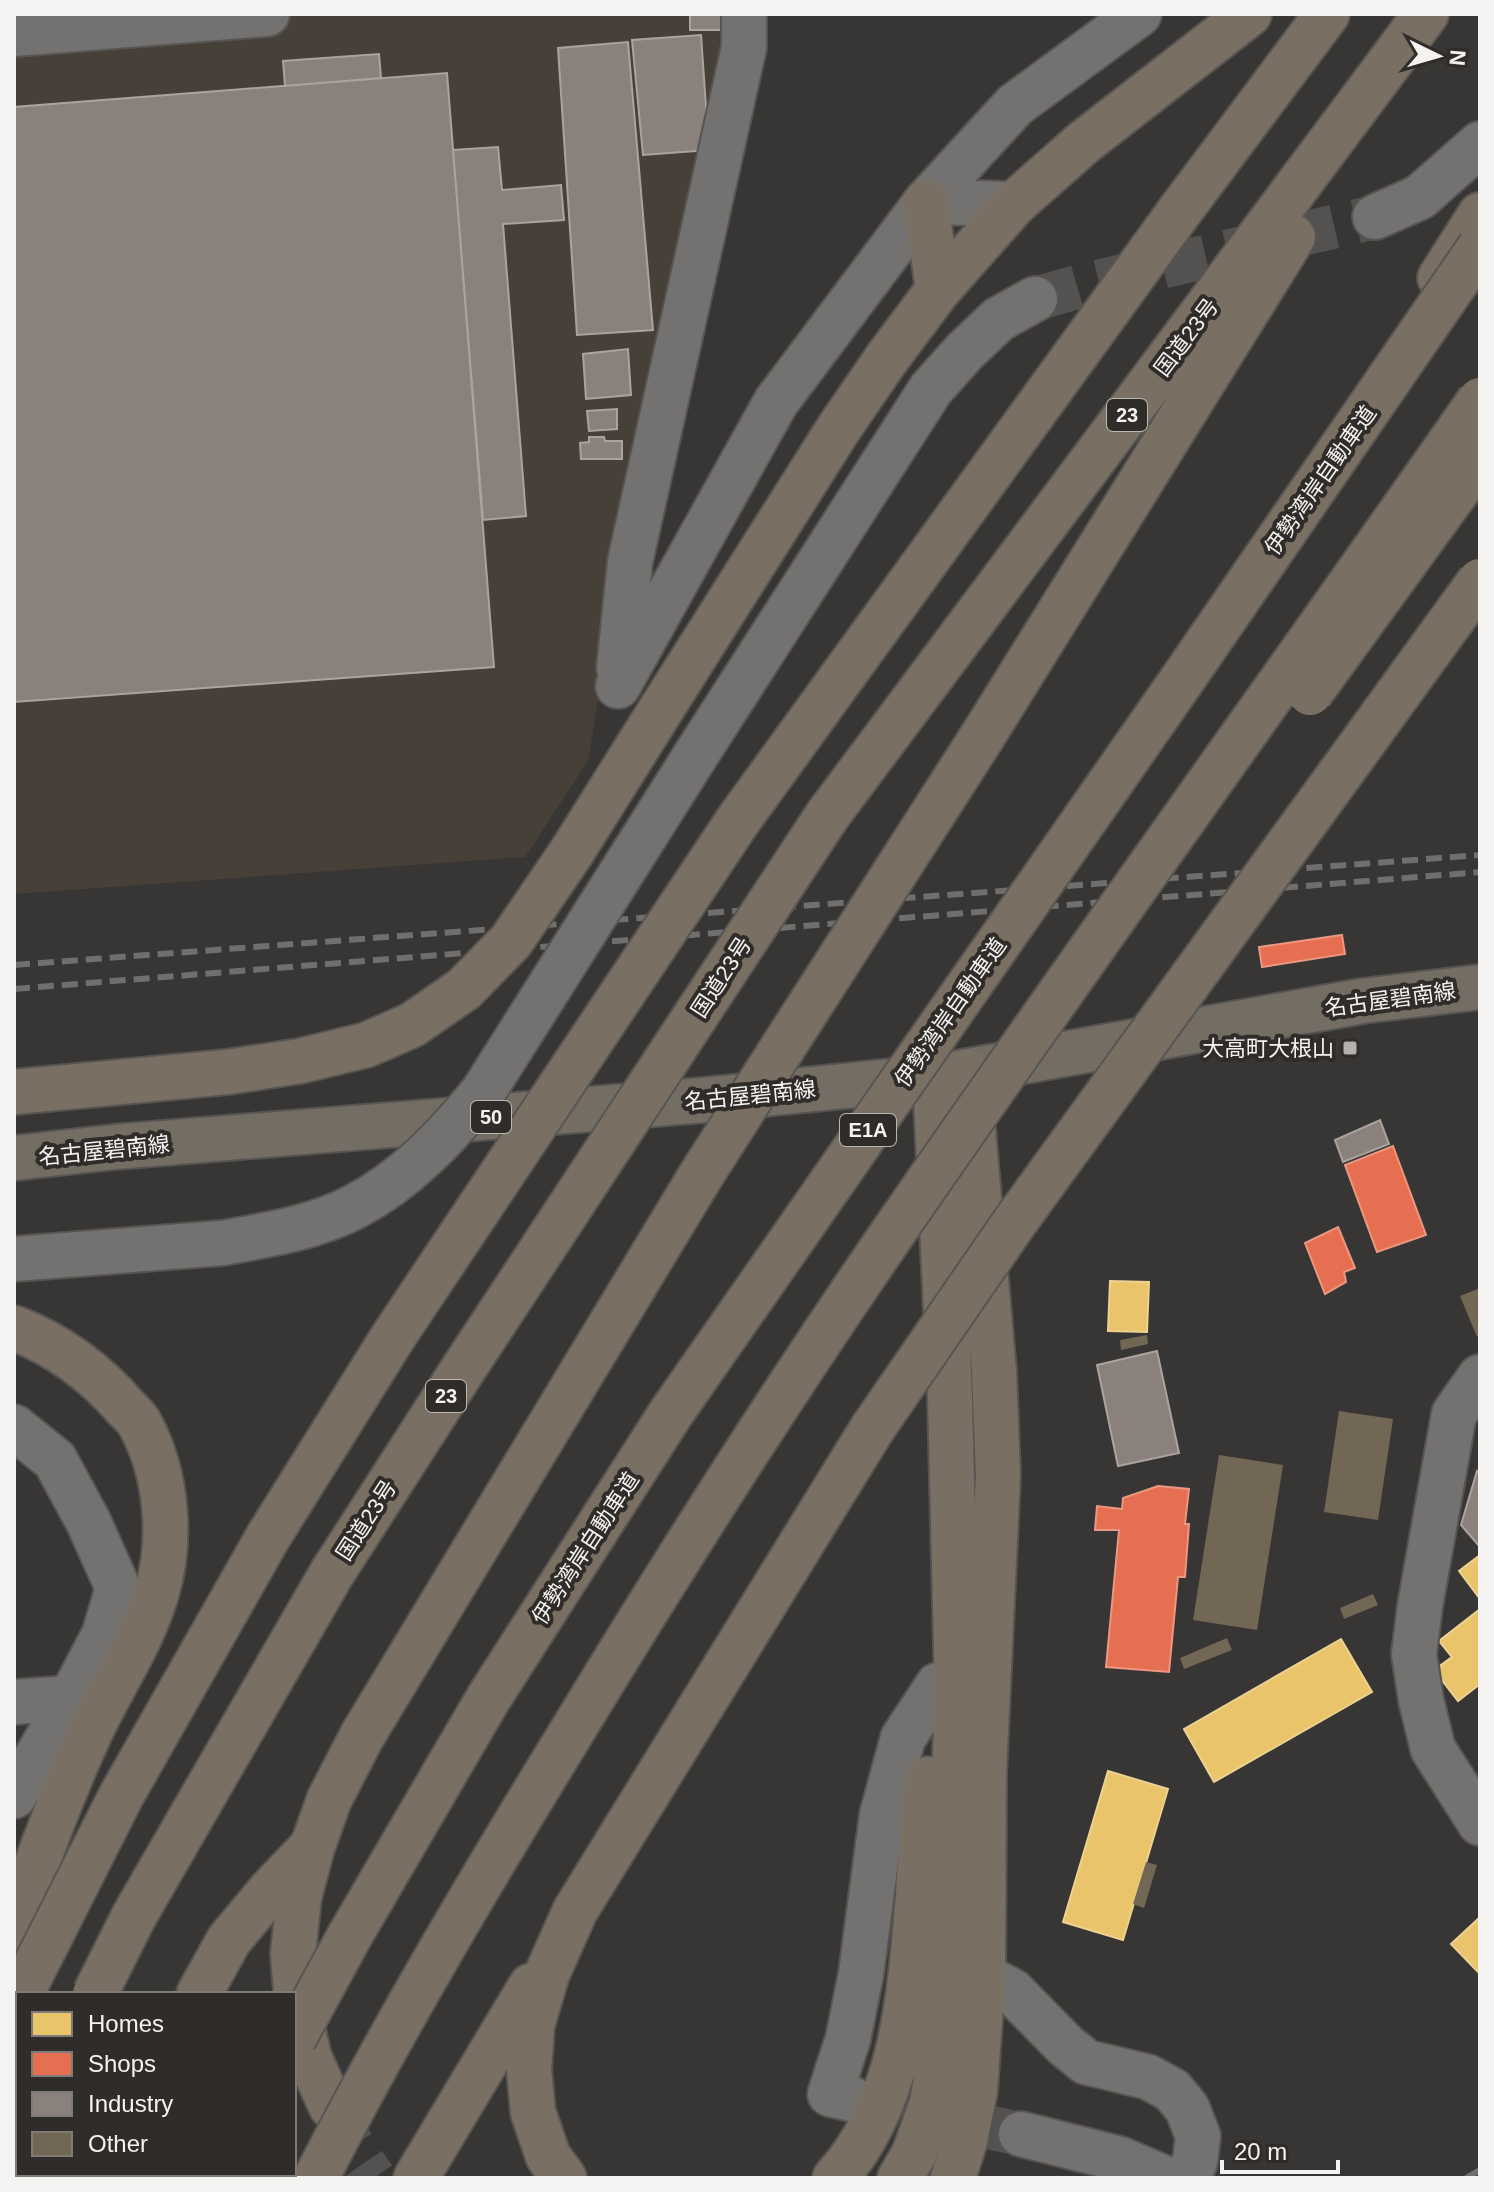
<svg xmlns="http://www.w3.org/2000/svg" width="1494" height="2192" viewBox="0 0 1494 2192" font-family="Arial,'Noto Sans JP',sans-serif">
<rect width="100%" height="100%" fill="#383634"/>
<!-- built -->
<path fill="#464039" d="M14,14H728V56L633,486L588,761L525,857L14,894Z"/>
<!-- homes -->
<path fill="#e9c46a" stroke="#edd292" stroke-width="2" d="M1110,1281L1149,1282L1147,1332L1108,1331Z
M1480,1555V1599L1459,1571Z
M1480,1609V1684L1458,1701L1434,1670L1452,1657L1439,1641Z
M1341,1639L1372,1692L1214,1782L1184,1729Z
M1108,1771L1168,1789L1123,1940L1063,1922Z
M1480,1917V1974L1451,1944Z"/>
<!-- shops -->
<path fill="#e76f51" stroke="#eb9781" stroke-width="2" d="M1342,935L1345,954L1262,967L1259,947Z
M1393,1146L1426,1235L1377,1252L1345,1165Z
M1338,1227L1355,1268L1344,1272L1346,1282L1325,1294L1305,1243Z
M1158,1486L1189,1489L1185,1524H1189L1185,1577H1178L1169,1672L1106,1667L1119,1530H1095L1097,1506L1122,1509L1123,1498Z"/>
<!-- industry -->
<path fill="#8a817c" stroke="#aaa39f" stroke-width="2" d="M690,14H723V30H690Z
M701,35L709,150L643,155L632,40Z
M628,42L653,330L577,335L558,48Z
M379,54L381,78L285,86L283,61Z
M447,73L494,667L14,702V107Z
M498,147L502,190L561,185L564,220L503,224L526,516L483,520L453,150Z
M628,349L631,395L586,399L583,354Z
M617,409V429L589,431L587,411Z
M589,437H604L605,441H622V459H581L580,443L589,442Z
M1380,1120L1389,1144L1343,1162L1335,1140Z
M1157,1351L1179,1453L1118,1466L1097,1365Z
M1477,1471L1480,1474V1547L1461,1525Z"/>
<!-- building -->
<path fill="#726655" d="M1480,1288V1333L1477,1337L1460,1296Z
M1147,1335L1148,1344L1121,1350L1120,1340Z
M1339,1411L1393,1419L1378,1520L1324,1512Z
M1219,1455L1283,1465L1257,1630L1193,1620Z
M1373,1594L1378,1605L1344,1619L1340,1608Z
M1227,1638L1232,1650L1184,1669L1180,1658Z
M1146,1862L1157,1865L1144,1908L1133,1904Z"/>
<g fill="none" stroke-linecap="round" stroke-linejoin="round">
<!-- minor-tunnel -->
<path stroke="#545250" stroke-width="44" stroke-dasharray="44 22" stroke-linecap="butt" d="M1035,299L1080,286L1375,217
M852,2099L1021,2134"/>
<!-- highway-tunnel -->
<path stroke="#545250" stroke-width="44" stroke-dasharray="44 22" stroke-linecap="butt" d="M331,2106L356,2152L374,2178"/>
<defs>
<path id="minor" d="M14,34L267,14
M926,202L1014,204
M1375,217L1420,197L1480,144
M619,668L630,562L744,47V14
M618,686L776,402L926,202L1015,105L1139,14
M694,758L931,389L965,351L999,319L1035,299
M14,1259L222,1243
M1480,1377L1454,1414L1420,1606L1414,1654L1421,1700L1433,1749L1480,1823
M14,1427L55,1460L89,1523L118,1588L104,1635L71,1698L14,1796
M14,1702L71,1698
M983,1976L1012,1991L1065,2045L1086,2062L1148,2077L1172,2090L1187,2108L1198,2136L1195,2162L1187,2178
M852,2099L830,2094L848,2039L861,1974L882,1815L903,1738L938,1685
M1021,2134L1120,2159L1164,2178"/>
<path id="major" d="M14,1158L114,1147L704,1100L935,1077L1362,1001L1480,987"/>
<path id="highway" d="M926,202L938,290
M1440,278L1480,215
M662,708L839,428L887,358L938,290L1014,204L1083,143L1249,14
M982,737L1293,237
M827,816L1426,14
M739,819L1179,212L1327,14
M14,1092L227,1072
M14,1328C58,1345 95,1372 126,1408C131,1413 138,1419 141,1426C167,1475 172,1539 157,1591C142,1644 109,1689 87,1739C59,1801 35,1866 14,1931
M199,1994L229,1940L269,1892L310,1849
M331,2106L309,2057L297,2004L293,1954L299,1897L312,1848L329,1800L362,1736L703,1172
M14,2156L18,2148
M95,2178L97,2174
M218,2178L220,2174
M416,2178L531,1986
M564,2178L548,2156L533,2112L529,2070L532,2025L547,1974L575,1911L872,1429
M835,2178C904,2103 910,1991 918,1895C920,1856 924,1818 928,1779
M900,2178L914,2154L932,2103L944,2032L949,1969L957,1687L950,1396L935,1077
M953,2178L965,2140L975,2091L983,1976L984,1774L998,1475L994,1372L968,1072"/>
</defs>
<!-- minor casing -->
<use href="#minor" stroke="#575553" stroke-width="48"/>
<!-- major casing -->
<use href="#major" stroke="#575553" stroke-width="48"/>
<!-- highway casing -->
<use href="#highway" stroke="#575553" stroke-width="48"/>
<!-- minor -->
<use href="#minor" stroke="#747271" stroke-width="44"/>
<!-- major -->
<use href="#major" stroke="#736d64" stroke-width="44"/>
<!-- highway -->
<use href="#highway" stroke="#796f62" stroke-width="44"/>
<!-- rail -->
<path stroke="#706f6e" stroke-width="6" stroke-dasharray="16 8" stroke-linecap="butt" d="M14,965L1480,855
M14,989L1480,872
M1466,2178L1480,2170"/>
<defs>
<path id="minor-bridge" d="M222,1243C266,1235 314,1228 354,1207C406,1180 446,1137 483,1092L694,758"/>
<path id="highway-bridge" d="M1310,693L1480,459
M227,1072L300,1061L366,1045L412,1025L464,989L511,941L571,853L662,708
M703,1172L982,737
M872,1429L1014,1223L1480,581
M21,1994L121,1796L268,1537L393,1337L739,819
M95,1994L134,1916L332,1573L460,1374L827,816
M294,2038L349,1937L488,1699L671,1413L1182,680L1480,247
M316,2178C394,2026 482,1878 571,1733C682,1550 797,1370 919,1195C1104,928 1294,666 1480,400"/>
</defs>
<!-- minor-bridge casing -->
<use href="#minor-bridge" stroke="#575553" stroke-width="48" stroke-linecap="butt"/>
<!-- highway-bridge casing -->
<use href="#highway-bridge" stroke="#575553" stroke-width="48" stroke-linecap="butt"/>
<!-- minor-bridge -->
<use href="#minor-bridge" stroke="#747271" stroke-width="44"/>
<!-- highway-bridge -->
<use href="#highway-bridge" stroke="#796f62" stroke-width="44"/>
</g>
<!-- markers -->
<rect fill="#b3b1af" stroke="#2f2c29" stroke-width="3" x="1342" y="1040" width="16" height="16" rx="4"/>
<g text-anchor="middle" stroke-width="8" stroke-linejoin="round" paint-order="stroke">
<!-- shield labels -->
<g fill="#2f2c29" stroke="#bab7b5" stroke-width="2">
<rect x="1107" y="399" width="40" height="32" rx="6"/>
<rect x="471" y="1101" width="40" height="32" rx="6"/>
<rect x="840" y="1114" width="56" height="32" rx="6"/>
<rect x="426" y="1380" width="40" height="32" rx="6"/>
</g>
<g font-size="20" font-weight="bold" fill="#f5f3f1">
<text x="1127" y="422">23</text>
<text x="491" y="1124">50</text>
<text x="868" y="1137">E1A</text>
<text x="446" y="1403">23</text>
</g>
<!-- street labels -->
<g font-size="22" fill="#f5f3f1" stroke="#2f2c29">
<text transform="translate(1186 337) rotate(-53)" y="8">国道23号</text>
<text transform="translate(1320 480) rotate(-55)" y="8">伊勢湾岸自動車道</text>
<text transform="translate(721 977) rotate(-57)" y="8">国道23号</text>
<text transform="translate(1390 999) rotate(-8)" y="8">名古屋碧南線</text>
<text transform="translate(950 1012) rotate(-55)" y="8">伊勢湾岸自動車道</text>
<text transform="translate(750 1095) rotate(-6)" y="8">名古屋碧南線</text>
<text transform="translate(104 1150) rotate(-6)" y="8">名古屋碧南線</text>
<text transform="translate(366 1520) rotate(-57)" y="8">国道23号</text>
<text transform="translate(585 1548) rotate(-57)" y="8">伊勢湾岸自動車道</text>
</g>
<!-- poi labels -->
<g font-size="22" fill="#f5f3f1" stroke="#2f2c29" text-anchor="end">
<text x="1334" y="1056">大高町大根山</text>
</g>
</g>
<!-- border -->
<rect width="1494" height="2192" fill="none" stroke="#f5f3f1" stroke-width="32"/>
<!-- legend -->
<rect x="16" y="1992" width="280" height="184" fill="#2f2c29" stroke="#7e7c79" stroke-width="2"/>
<rect x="32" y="2012" width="40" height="24" fill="#e9c46a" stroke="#7e7c79" stroke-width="2"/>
<text x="88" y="2032" font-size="24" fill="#f5f3f1">Homes</text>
<rect x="32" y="2052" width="40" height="24" fill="#e76f51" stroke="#7e7c79" stroke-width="2"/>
<text x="88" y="2072" font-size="24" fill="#f5f3f1">Shops</text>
<rect x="32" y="2092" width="40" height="24" fill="#8a817c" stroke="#7e7c79" stroke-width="2"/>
<text x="88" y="2112" font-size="24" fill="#f5f3f1">Industry</text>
<rect x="32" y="2132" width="40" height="24" fill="#726655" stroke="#7e7c79" stroke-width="2"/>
<text x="88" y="2152" font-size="24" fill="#f5f3f1">Other</text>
<!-- north arrow -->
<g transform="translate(1438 56) rotate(95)" stroke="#2f2c29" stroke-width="6" paint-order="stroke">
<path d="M0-6L14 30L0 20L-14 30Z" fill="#f5f3f1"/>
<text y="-12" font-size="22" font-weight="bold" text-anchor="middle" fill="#f5f3f1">N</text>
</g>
<!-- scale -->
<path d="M1222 2160v12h116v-12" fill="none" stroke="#f5f3f1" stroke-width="4"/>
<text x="1234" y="2160" font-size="24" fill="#f5f3f1" stroke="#2f2c29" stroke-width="6" paint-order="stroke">20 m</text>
</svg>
